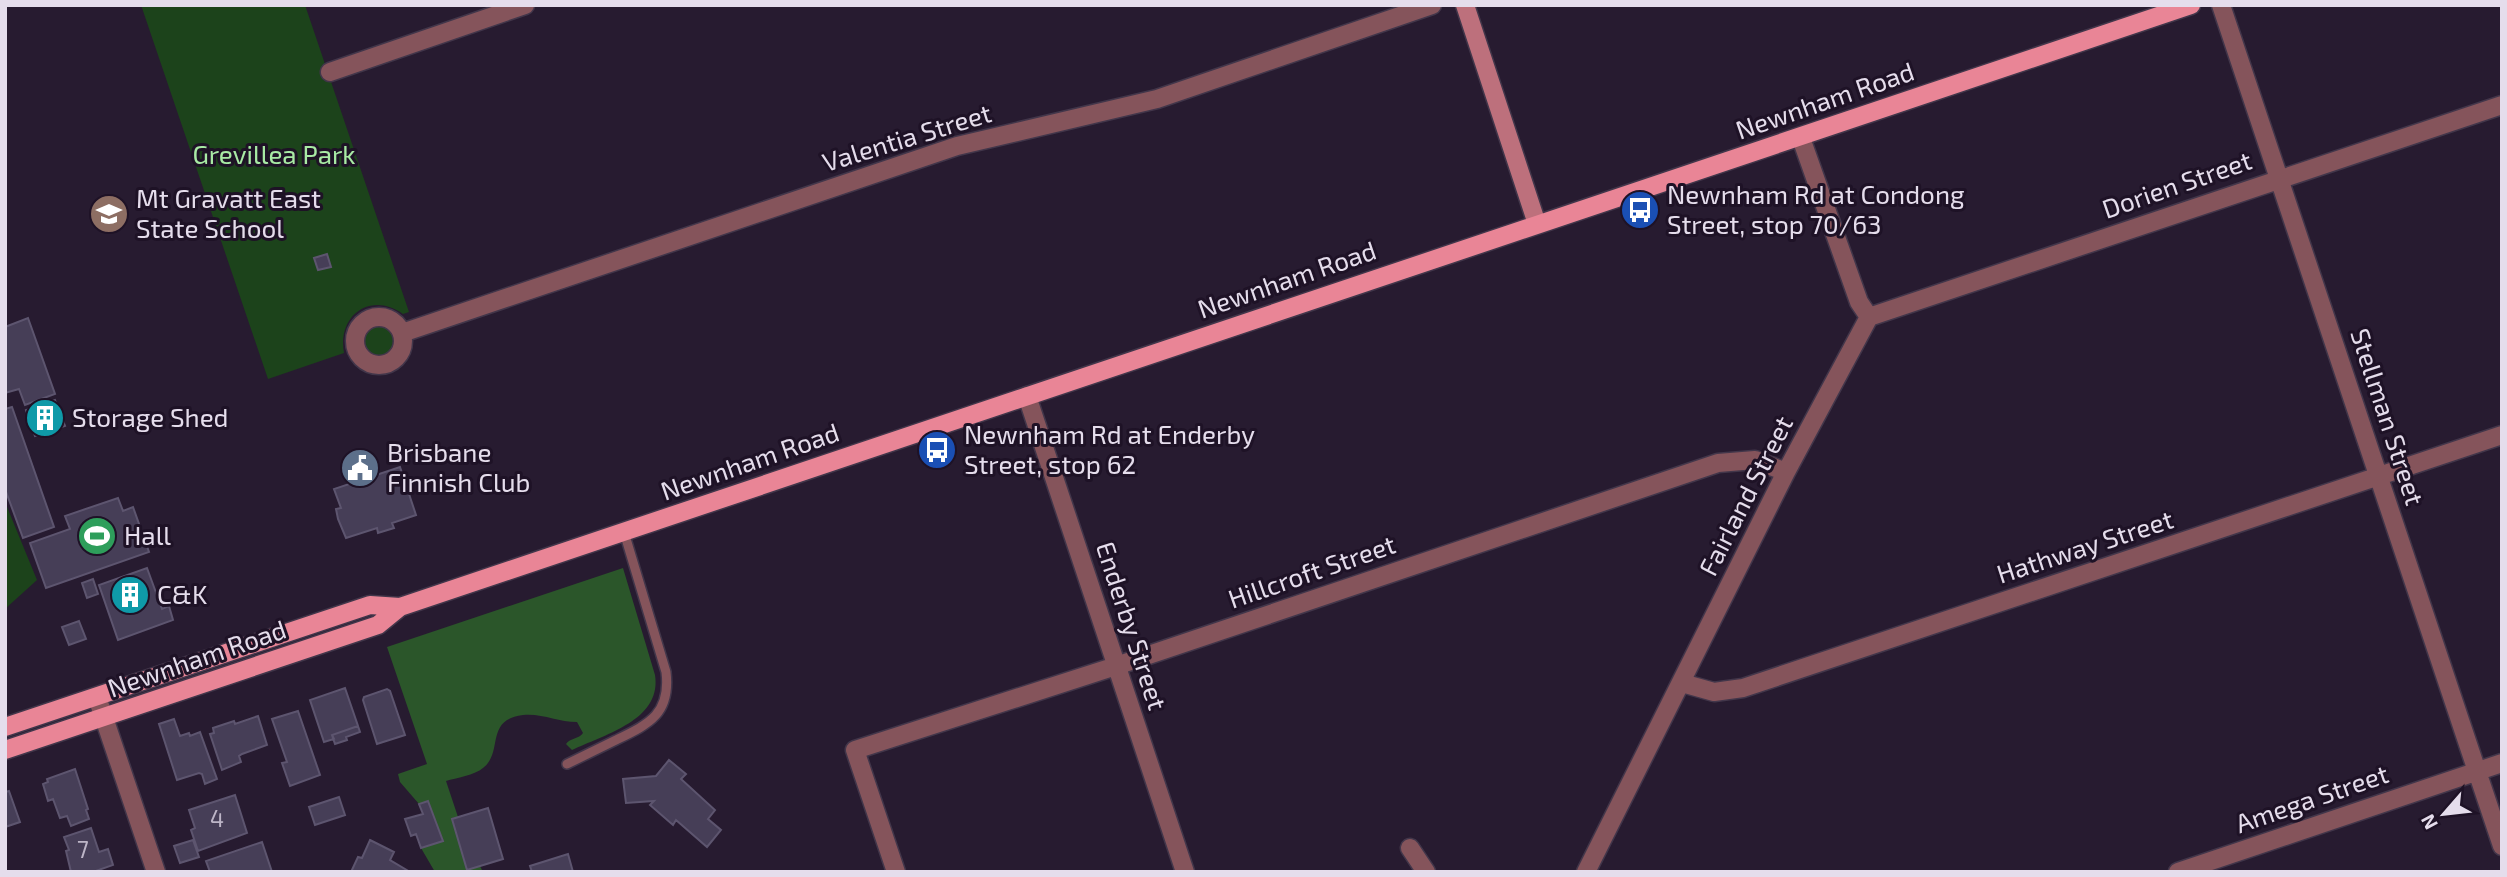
<svg xmlns="http://www.w3.org/2000/svg" width="2507" height="877" viewBox="0 0 2507 877" font-family="'Exo 2',sans-serif">
<rect width="100%" height="100%" fill="#271b30"/>
<!-- green -->
<path fill="#1c431b" d="M141,5H305L409,312L403,314C371,291 337,315 344,353L268,379Z
M363 341a15 15 0 1 1 30 0a15 15 0 1 1-30 0Z
M5,502L37,580L5,609Z"/>
<!-- forest -->
<path fill="#2b562a" d="M623,568L655,675C662,720 605,734 572,750L566,744C570,738 579,739 583,733L577,722C558,722 542,713 523,715C484,720 504,752 483,768C475,775 456,778 446,781L458,817L452,819L467,870L480,866L483,872H435L421,848L443,841L428,801L419,804L400,782L398,774L427,764L387,647Z"/>
<!-- building -->
<path fill="#463e57" stroke="#5d556f" stroke-width="2" d="M327,254L331,267L318,270L314,258Z
M28,318L55,394L25,405L19,389L5,393V327Z
M55,400L65,426L35,436L26,410Z
M12,407L54,527L23,538L5,489V409Z
M400,467L416,515L392,523L394,528L378,533L377,528L346,538L338,519L336,509L341,508L334,489Z
M118,498L123,511L133,507L149,552L46,588L30,543L70,529L65,516Z
M147,568L162,609L169,606L173,620L118,640L99,585Z
M93,579L98,594L87,598L82,583Z
M79,621L86,639L69,645L62,627Z
M345,688L358,726L332,735L334,739L324,742L310,700Z
M387,689L390,691L405,735L377,744L363,700L364,697Z
M298,711L320,775L290,786L282,763L287,762L272,719Z
M258,716L267,745L242,754L239,756L241,762L222,770L210,734L214,733L213,728L234,721L235,724Z
M174,719L180,736L189,733L190,736L200,732L217,779L205,784L202,774L199,773L177,780L159,724Z
M358,726L360,732L346,737L347,740L335,744L332,735Z
M669,760L686,774L681,779L715,810L708,819L721,830L707,847L676,820L673,825L650,805L654,801L626,803L623,779L656,776Z
M75,769L88,809L86,810L89,819L71,826L67,816L60,818L53,799L48,801L43,784L48,782L47,779Z
M9,791L20,822L5,827V792Z
M235,795L247,833L198,851L191,830L195,828L189,810Z
M339,797L345,815L315,825L309,807Z
M428,801L443,841L421,848L416,834L411,836L405,819L423,814L419,804Z
M488,808L503,859L467,870L452,819Z
M91,828L99,852L108,849L113,865L93,872H71L66,851L69,850L64,837Z
M193,840L199,857L180,863L174,846Z
M370,840L394,852L390,860L410,872H351L358,857L362,858Z
M262,842L272,872H210L206,861Z
M568,854L573,872H532L530,866Z"/>
<g fill="none" stroke-linecap="round" stroke-linejoin="round">
<defs>
<path id="lane" d="M567,764C583,756 600,748 616,740C649,724 671,714 666,672L624,532"/>
<path id="street" d="M2221,5L2502,846
M330,72L525,5
M355 341a24 24 0 1 1 48 0a24 24 0 1 1-48 0Z
M1869,317L2502,105
M402,333L957,146L1157,99L1432,5
M1027,396L1185,872
M1682,683L1714,692L1743,688L2502,435
M97,697L156,872
M1410,848L1426,872
M896,872L855,750L1116,666L1718,463L1755,460L1786,472
M1586,872L1786,472L1869,317L1859,302L1801,138
M2178,872L2502,763"/>
<path id="secondary" d="M1465,5L1537,224"/>
<path id="primary" d="M5,727L370,605L400,607
M5,750L378,625L400,607L2191,5"/>
</defs>
<!-- lane casing -->
<use href="#lane" stroke="#42364a" stroke-width="12"/>
<!-- street casing -->
<use href="#street" stroke="#42364a" stroke-width="21"/>
<!-- secondary casing -->
<use href="#secondary" stroke="#42364a" stroke-width="21"/>
<!-- primary casing -->
<use href="#primary" stroke="#42364a" stroke-width="21"/>
<!-- lane -->
<use href="#lane" stroke="#85545b" stroke-width="9"/>
<!-- street -->
<use href="#street" stroke="#85545b" stroke-width="18"/>
<!-- secondary -->
<use href="#secondary" stroke="#bd707c" stroke-width="18"/>
<!-- primary -->
<use href="#primary" stroke="#e98596" stroke-width="18"/>
</g>
<!-- icons -->
<defs>
<symbol id="bus-disc" viewBox="-11 -11 22 22"><circle r="9.5" fill="#1a4fb4" stroke="#1e1226"/><path d="M-5-6H5V4H4V6H2V4H-2V6H-4V4H-5ZM-3.5-4V0h7V-4ZM-3.5 1.2v1.5H-2V1.2ZM2 1.2v1.5H3.5V1.2Z" fill="#fff"/></symbol>
<symbol id="school-disc" viewBox="-11 -11 22 22"><circle r="9.5" fill="#8d6e63" stroke="#1e1226"/><path d="M0-5L7-2L0 1L-7-2ZM-4 1L0 2.5L4 1V4Q0 6-4 4Z" fill="#fff"/></symbol>
<symbol id="building-disc" viewBox="-11 -11 22 22"><circle r="9.5" fill="#0f9aa8" stroke="#1e1226"/><path d="M-4-6H4V6H1V3H-1V6H-4ZM-2.5-4.3h1.7v1.8h-1.7ZM.8-4.3h1.7v1.8H.8ZM-2.5-1h1.7V.8h-1.7ZM.8-1h1.7V.8H.8Z" fill="#fff"/></symbol>
<symbol id="civic-disc" viewBox="-11 -11 22 22"><circle r="9.5" fill="#5c6f8a" stroke="#1e1226"/><path d="M-.6-6.5H3V-4.5H.6V-3L4-1V1h2V6H-6V1h2V-1L-.6-3ZM-1.2 2.5V6h2.4V2.5Z" fill="#fff"/></symbol>
<symbol id="stadium-disc" viewBox="-11 -11 22 22"><circle r="9.5" fill="#2e9e5b" stroke="#1e1226"/><path d="M0-5a6.5 5 0 1 0 0 10a6.5 5 0 1 0 0-10ZM-3.5-1.8h7v3.6h-7Z" fill="#fff"/></symbol>
</defs>
<g fill-rule="evenodd">
<use href="#bus-disc" x="1618" y="188" width="44" height="44"/>
<use href="#school-disc" x="87" y="192" width="44" height="44"/>
<use href="#building-disc" x="23" y="396" width="44" height="44"/>
<use href="#bus-disc" x="915" y="428" width="44" height="44"/>
<use href="#civic-disc" x="338" y="446" width="44" height="44"/>
<use href="#stadium-disc" x="75" y="514" width="44" height="44"/>
<use href="#building-disc" x="108" y="573" width="44" height="44"/>
</g>
<g text-anchor="middle" stroke-width="6" stroke-linejoin="round" paint-order="stroke">
<!-- number labels -->
<g font-size="23" fill="#bdb5c7">
<text x="217" y="827">4</text>
<text x="83" y="858">7</text>
</g>
<!-- street labels -->
<g font-size="26" fill="#e5ddec" stroke="#1e1226">
<text transform="translate(1825 101) rotate(-19)" y="9">Newnham Road</text>
<text transform="translate(907 138) rotate(-17)" y="9">Valentia Street</text>
<text transform="translate(2177 185) rotate(-19)" y="9">Dorien Street</text>
<text transform="translate(1287 280) rotate(-19)" y="9">Newnham Road</text>
<text transform="translate(2387 417) rotate(72)" y="9">Stellman Street</text>
<text transform="translate(750 462) rotate(-19)" y="9">Newnham Road</text>
<text transform="translate(1746 496) rotate(-63)" y="9">Fairland Street</text>
<text transform="translate(2085 547) rotate(-18)" y="9">Hathway Street</text>
<text transform="translate(1312 572) rotate(-19)" y="9">Hillcroft Street</text>
<text transform="translate(1131 626) rotate(72)" y="9">Enderby Street</text>
<text transform="translate(197 659) rotate(-19)" y="9">Newnham Road</text>
<text transform="translate(2312 799) rotate(-19)" y="9">Amega Street</text>
</g>
<!-- park labels -->
<g font-size="26" fill="#a8eaa4" stroke="#1e1226">
<text x="274" y="164">Grevillea Park</text>
</g>
<!-- poi labels -->
<g font-size="26" fill="#e5ddec" stroke="#1e1226" text-anchor="start">
<text x="1667" y="204">Newnham Rd at Condong<tspan x="1667" dy="30">Street, stop 70/63</tspan></text>
<text x="136" y="208">Mt Gravatt East<tspan x="136" dy="30">State School</tspan></text>
<text x="72" y="427">Storage Shed</text>
<text x="964" y="444">Newnham Rd at Enderby<tspan x="964" dy="30">Street, stop 62</tspan></text>
<text x="387" y="462">Brisbane<tspan x="387" dy="30">Finnish Club</tspan></text>
<text x="124" y="545">Hall</text>
<text x="157" y="604">C&amp;K</text>
</g>
</g>
<!-- border -->
<rect width="2507" height="877" fill="none" stroke="#e5ddec" stroke-width="14"/>
<!-- north arrow -->
<g transform="translate(2444 814) rotate(242)" stroke="#1e1226" stroke-width="5" paint-order="stroke">
<path d="M0-5L12 26L0 18L-12 26Z" fill="#e5ddec"/>
<text y="-10" font-size="19" font-weight="bold" text-anchor="middle" fill="#e5ddec">N</text>
</g>
</svg>
